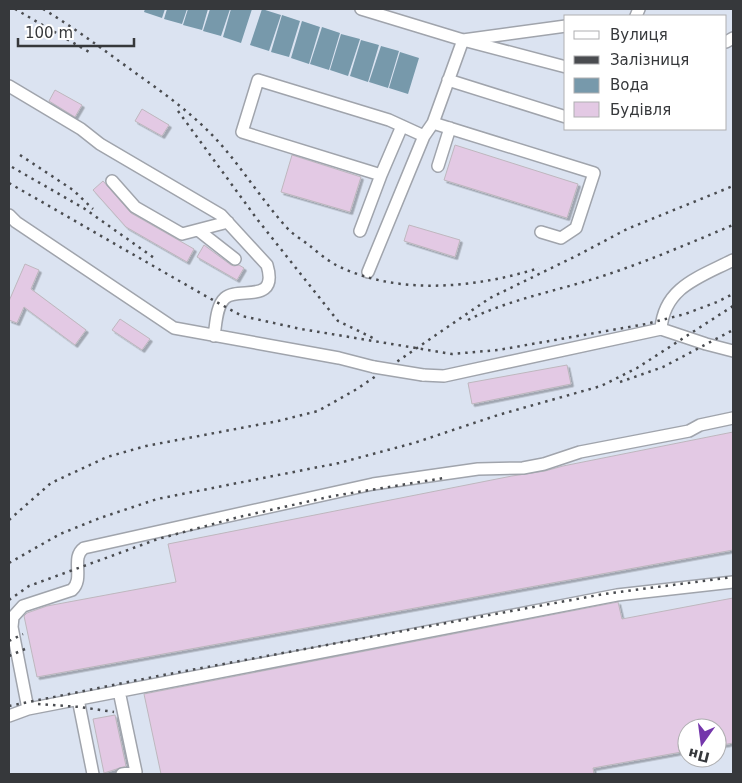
<svg xmlns="http://www.w3.org/2000/svg" width="742" height="783" viewBox="0 0 742 783" font-family="'DejaVu Sans',sans-serif">
<defs>
<filter id="shadow"><feDropShadow dx="2.5" dy="2.5" stdDeviation="0" flood-color="#0004"/></filter>
</defs>
<rect width="100%" height="100%" fill="#ebeff8"/>
<!-- built -->
<path fill="#dbe3f1" fill-rule="evenodd" d="M9,9H733V774H9ZM566,16H726V129H566ZM687,728H717V758H687Z"/>
<!-- water -->
<path fill="#7799ab" d="M145,9H165L162,18L144,12Z
M167,9H187L182,24L164,19Z
M188,9H208L202,30L183,25Z
M210,9H230L221,36L203,31Z
M231,9H252L241,43L223,37Z
M262,9L281,15L269,51L250,45Z
M282,15L300,21L289,57L271,52Z
M302,21L320,27L309,64L291,58Z
M322,27L340,33L329,70L310,64Z
M341,34L360,39L348,76L330,70Z
M361,40L379,45L368,82L350,76Z
M381,46L399,51L388,88L369,82Z
M400,52L419,58L408,94L389,88Z"/>
<!-- building -->
<path fill="#e3c9e4" stroke="#beb7be" filter="url(#shadow)" d="M55,90L82,105L75,117L49,101Z
M142,109L169,125L162,136L135,121Z
M455,145L578,184L567,218L444,180Z
M292,155L361,177L350,212L281,192Z
M103,181L131,213L194,249L187,262L126,227L93,190Z
M409,225L460,240L455,257L404,241Z
M204,245L231,265L234,266L239,265L244,268L237,280L197,257Z
M25,264L39,270L31,289L86,330L75,345L24,307L17,323L9,320V301Z
M120,319L150,339L142,350L112,330Z
M567,365L571,384L472,404L468,383Z
M733,432V550L37,677L24,616L27,613L47,606L176,582L168,544L512,476L545,471L563,466Z
M733,598V743L717,746V728H687V751L593,768L594,774H161L144,694L618,602L622,619Z
M115,715L126,766L104,773L93,719Z"/>
<g fill="none" stroke-linecap="round" stroke-linejoin="round">
<defs>
<path id="minor" d="M361,9L463,40L566,67
M636,16L639,9
M726,42L733,38
M448,80L566,117
M9,86L81,129L100,144L221,215L267,265C279,305 238,286 225,298C216,306 216,325 214,336
M433,123L594,173L576,228L561,238L541,232
M438,166L450,128
M381,175L242,132L258,80L389,120L424,136
M112,181L135,207L182,234L228,222
M9,215L16,222L174,328L339,358L374,367
M198,230L235,259
M360,231L381,175L402,126
M368,272L424,136L433,123L463,40L566,26
M661,329C664,287 700,277 733,260
M423,375L444,376L661,329L706,344L733,351
M119,691L136,772L122,774
M78,699L93,774
M28,709L12,627L13,617L23,606L72,590C85,578 70,558 84,548L373,484L478,469L523,468L544,464L580,452L689,431L700,425L733,418
M9,716L28,709L617,595L733,582"/>
</defs>
<!-- minor casing -->
<use href="#minor" stroke="#a0a4ac" stroke-width="14"/>
<!-- minor -->
<use href="#minor" stroke="#fff" stroke-width="11"/>
<!-- rail -->
<path stroke="#4a4c50" stroke-width="2.5" stroke-dasharray="2.5 5" stroke-linecap="butt" d="M15,9L89,52
M43,9C73,27 101,48 130,69C155,87 181,105 204,127C236,157 258,196 288,229C294,235 302,240 309,245C317,252 327,260 336,265C397,296 476,288 539,268
M178,111L257,219L338,321L373,338
M20,155L73,190L93,209
M12,167L85,209L157,260
M9,183L202,294L242,316L301,329L452,354L498,350L646,324L685,314L717,302L733,294
M468,320C504,302 542,294 580,283C632,268 683,246 733,225
M620,382L663,367L733,330
M9,520L51,483L107,457L146,446L278,421L318,411L357,389L490,298L578,255L627,229L733,186
M9,563L60,534L100,518L157,499L339,463L414,443L498,415L601,386L637,368L733,306
M9,600L29,586L158,539L239,517L333,496L444,478
M9,641L23,634
M9,656L25,649
M38,704L80,707L114,712
M9,706L158,676L604,594L733,577"/>
<defs>
<path id="minor-bridge" d="M374,367L423,375"/>
</defs>
<!-- minor-bridge casing -->
<use href="#minor-bridge" stroke="#a0a4ac" stroke-width="14" stroke-linecap="butt"/>
<!-- minor-bridge -->
<use href="#minor-bridge" stroke="#fff" stroke-width="11"/>
</g>
<!-- border -->
<rect width="742" height="783" fill="none" stroke="#36383b" stroke-width="20"/>
<!-- legend -->
<rect x="564" y="15" width="162" height="115" fill="#ffffff" stroke="#afafb1"/>
<rect x="574" y="31" width="25" height="8" fill="#ffffff" stroke="#afafb1"/>
<text x="610" y="40" font-size="15" fill="#36383b">Вулиця</text>
<rect x="574" y="56" width="25" height="8" fill="#4a4c50" stroke="#afafb1"/>
<text x="610" y="65" font-size="15" fill="#36383b">Залізниця</text>
<rect x="574" y="78" width="25" height="15" fill="#7799ab" stroke="#afafb1"/>
<text x="610" y="90" font-size="15" fill="#36383b">Вода</text>
<rect x="574" y="102" width="25" height="15" fill="#e3c9e4" stroke="#afafb1"/>
<text x="610" y="115" font-size="15" fill="#36383b">Будівля</text>
<!-- north arrow -->
<g transform="translate(702 743) rotate(194)"><circle r="24" fill="#ffffff" stroke="#afafb1"/>
<path d="M0-4L9 19L0 12L-9 19Z" fill="#7436ab"/>
<text y="-8" font-size="14" font-weight="bold" text-anchor="middle" fill="#36383b">Пн</text>
</g>
<!-- scale -->
<path d="M18 38v8h116v-8" fill="none" stroke="#36383b" stroke-width="2.5"/>
<text x="25" y="38" font-size="15" fill="#36383b" stroke="#ffffff" stroke-width="4" paint-order="stroke">100 m</text>
</svg>
